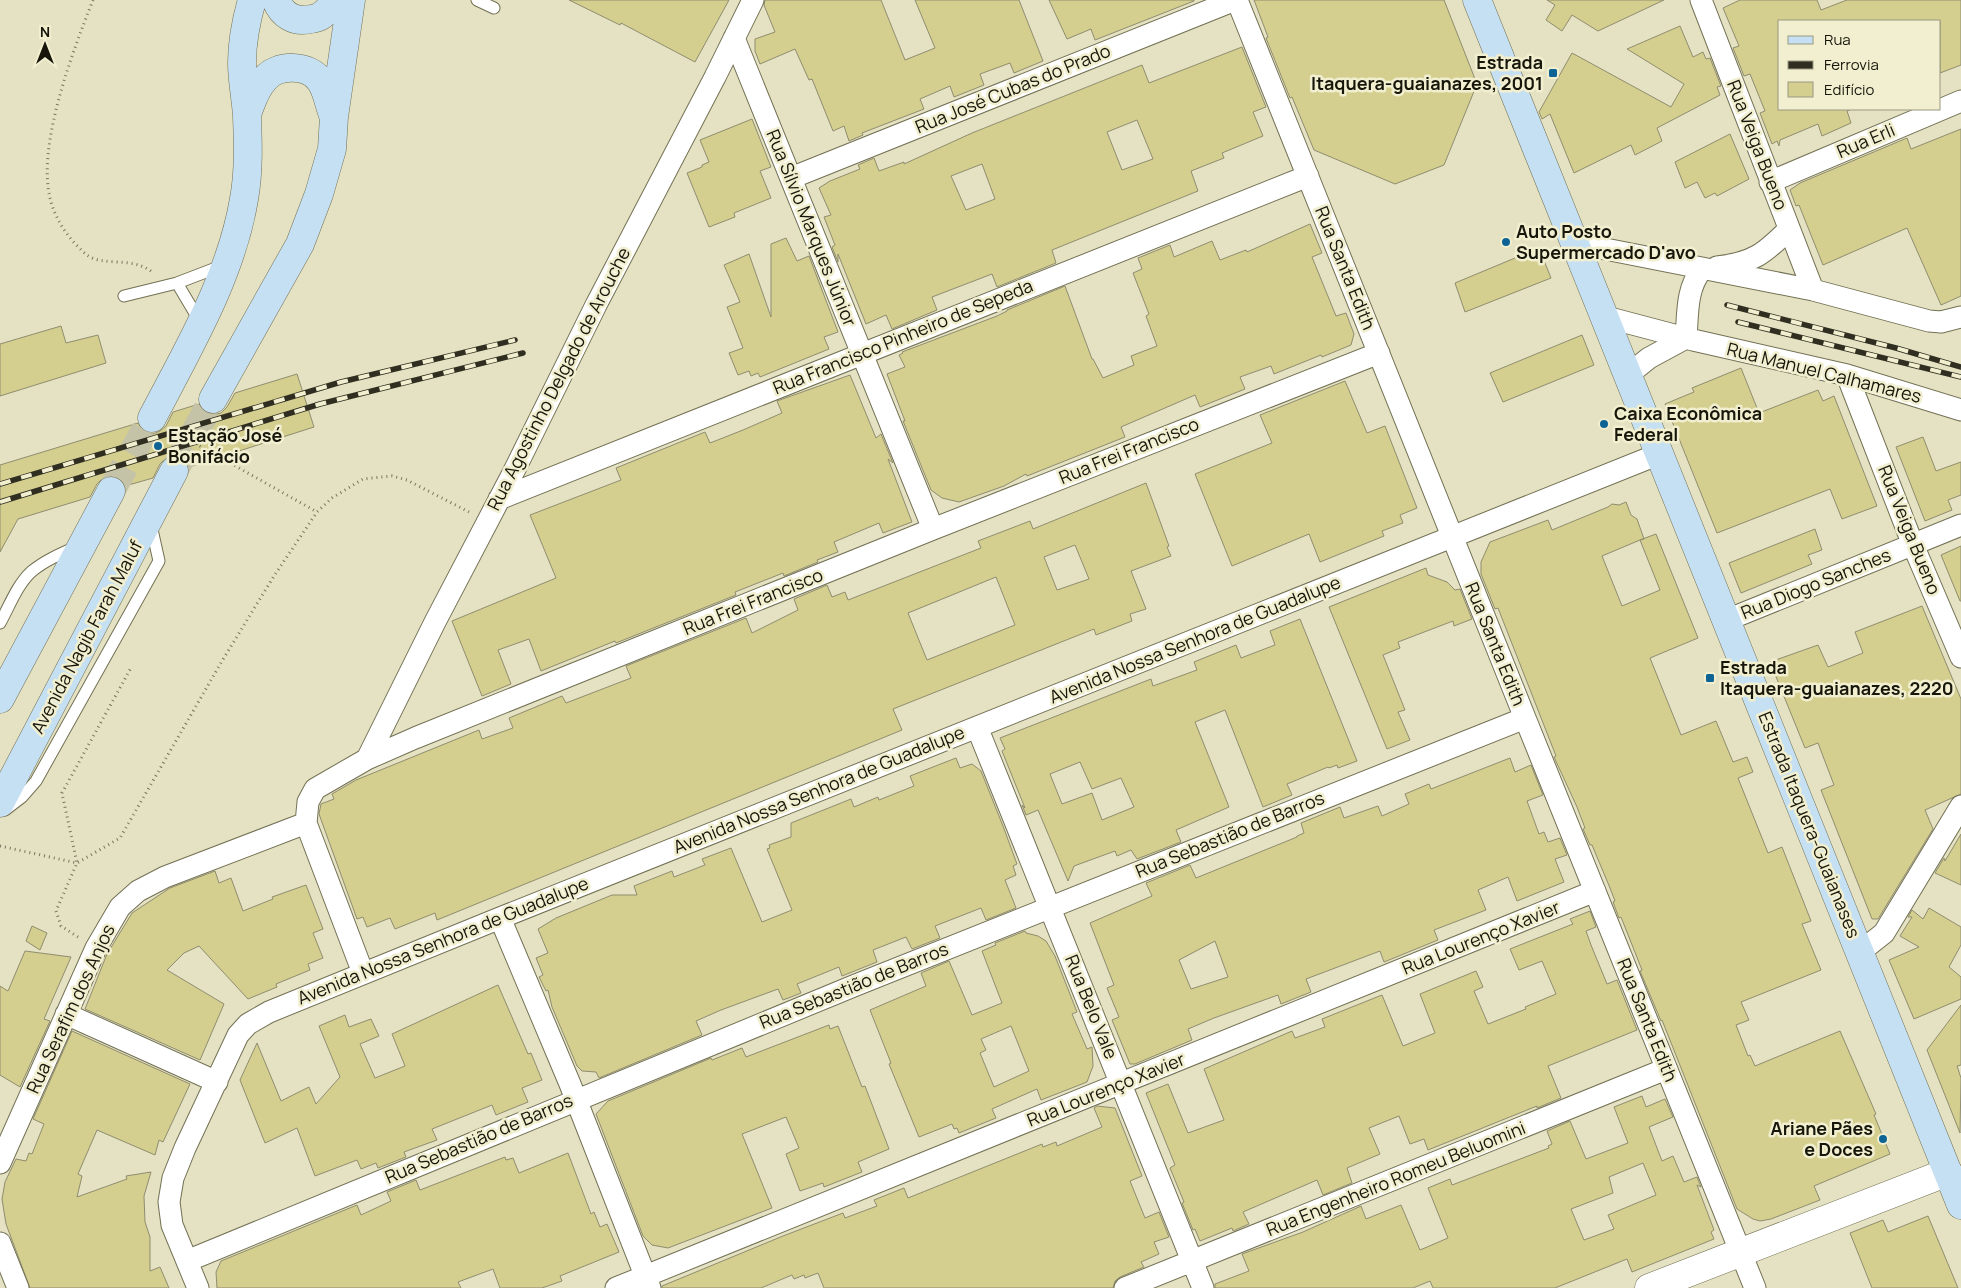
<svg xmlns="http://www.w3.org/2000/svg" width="1961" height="1288" viewBox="0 0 1961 1288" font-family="Manrope,sans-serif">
<rect width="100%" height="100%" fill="#e4e2c2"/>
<!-- building -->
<path fill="#d4ce8f" stroke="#8f8d6f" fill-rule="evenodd" d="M569,0H729L695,62L621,23L620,25Z
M765,0H881L905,60L935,48L915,0H1019L1043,61L1014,73L1010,63L980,74L984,85L954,97L950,86L920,99L924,109L862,133L863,135L849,141L844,126L833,131L812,79L809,80L795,49L760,64L755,51V39L775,32L764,5Z
M1049,0H1194V1L1095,40L1091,29L1067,39Z
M1254,0H1444L1477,84L1444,165L1395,184L1314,150L1292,97L1290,98L1266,38L1268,37Z
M1547,0H1664L1598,31L1572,15L1562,31L1546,20L1555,5Z
M1740,0H1817L1821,10L1847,0H1961V65L1940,73V21H1780V109H1852L1847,111L1851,123L1822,136L1818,124L1780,140L1779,146L1777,141L1772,144L1760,113L1765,111L1750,74L1744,76L1733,48L1739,46L1723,8Z
M1680,26L1693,57L1703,52L1706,59L1710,58L1721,86L1717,87L1720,95L1657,128L1662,141L1635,155L1631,145L1574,173L1550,114L1542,119L1539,112L1572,53L1671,107L1684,84L1627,49Z
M1242,47L1266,107L1253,112L1263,136L1222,153L1224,158L1191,171L1198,191L1052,250L1056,263L997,287L992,274L932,297L937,310L892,329L886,315L866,324L838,254V262L832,247L835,245L824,217L831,215L819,188L830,181L860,169L858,165L874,158L879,171L904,162V164L972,133L1142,65L1149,83ZM1137,120L1153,159L1122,170L1107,132ZM982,164L995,199L966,210L951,176Z
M752,119L771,167L760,171L771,198L734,213L735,217L709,227L687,173L702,167V165L709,162L700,140Z
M1961,129V296L1941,305L1907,228L1823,265L1799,205L1796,206L1790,190L1800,183L1907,138L1911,149Z
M1730,134L1749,179L1717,196L1715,193L1705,198L1697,182L1685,188L1675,162Z
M1310,224L1322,253L1312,257L1336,316L1346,313L1354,334L1351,345L1322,357L1321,355L1274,374L1271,366L1240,377L1245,389L1200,407L1195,395L1121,427L1125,437L1027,476L1026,474L1004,486L959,502L942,498L931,490L903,421H905L887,374L905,367L899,355L903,353L902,352L997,316L1007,311V310L1065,286L1092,359H1093L1103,378L1134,365L1131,356L1157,346L1146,316L1149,314L1133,273L1142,269L1138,258L1170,245L1174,257L1212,241L1220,260L1246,250L1247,252Z
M786,238L797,261L809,256L838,332L824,337L829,349L760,377L758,373L751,376L749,371L738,375L729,353L743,348L727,307L740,302L724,265L749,254L771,317V244Z
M1539,248L1551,278L1465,312L1455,283Z
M61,326L66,343L98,335L106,363L0,396V344Z
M1582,335L1594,365L1503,402L1490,373Z
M1741,368L1759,413L1818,390L1823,401L1834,396L1877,506L1842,519L1830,489L1717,533L1665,404L1694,392L1692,388Z
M297,374L314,427L189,467L187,462L181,457L173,455L166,458L160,464L153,478L125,486L118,477L110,475L103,478L97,484L90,497L18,519L0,552V465L138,423L144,432L153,434L160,431L166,426L173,412L199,404L206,413L213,415L221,413L227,407L235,393Z
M850,375L876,438L881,434L893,463L888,459L912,522L883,533L879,523L834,542L838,552L817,560L818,562L784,576L783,573L768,579L735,592L736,595L616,643L615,641L541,671L529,639L498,650L511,684L482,696L452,621L556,578L530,515L621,480L616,468L705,432L710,443L743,430L782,413L777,401Z
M1345,381L1367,433L1385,426L1417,508L1400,515L1403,523L1382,531L1384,536L1320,562L1309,534L1232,566L1195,474L1272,443L1260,415Z
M1923,437L1936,471L1961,462V495L1948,500L1952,510L1925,521L1896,447Z
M1146,483L1169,546L1167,547L1171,556L1131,571L1146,609L1130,614L1132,621L1096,635L1094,629L893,709L902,730L437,920L435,913L395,929L390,918L367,927L363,917L357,919L319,814L321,804L334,799L332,794L356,780L479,730L482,739L513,728L509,718L562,696L566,703L631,678L626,666L746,618L752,633L798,610L794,599L827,585L832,597L845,592L848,600L981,548L978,541L1030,521L1033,529ZM1075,545L1089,579L1057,590L1044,557ZM996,577L1015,625L927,660L908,613Z
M1626,502L1631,515L1637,519L1644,539L1640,540L1656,534L1698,638L1650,658L1681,735L1716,721L1733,762L1747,757L1753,772L1738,778L1768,853L1782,847L1811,921L1802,924L1821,970L1741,1002L1749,1020L1736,1025L1748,1056L1750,1055L1755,1066L1840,1031L1876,1114L1874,1115L1890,1154L1814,1186L1820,1200L1771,1219L1760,1221L1753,1219L1737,1209L1662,1020L1661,1021L1640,971L1642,970L1621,917L1619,918L1613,902L1615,901L1610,888L1592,845H1590L1583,829L1585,828L1577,807L1554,757L1556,756L1498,608L1495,609L1481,574V562L1490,542L1548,520L1552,530L1608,507L1612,504L1619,505ZM1640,540L1660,590L1622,606L1602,556Z
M1815,529L1822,550L1808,555L1812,564L1741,593L1729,563Z
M1961,546V601H1960L1941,555Z
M1426,568L1428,575L1447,582L1455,590L1460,589L1472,619L1454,626L1453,621L1398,642L1400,648L1383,655L1405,710L1398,712L1410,740L1387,749L1329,607Z
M1922,606L1961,699V794L1925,810L1933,829L1878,919H1872L1821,790L1834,785L1818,743L1805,748L1770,662L1818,645L1828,667L1863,653L1855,632Z
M1300,619L1357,761L1338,768L1337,765L1329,768L1328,767L1287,784L1292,795L1263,807L1225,710L1195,722L1229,807L1176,830L1181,842L1137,859L1131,850L1117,856L1115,851L1074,866L1068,881L1038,810L1026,815L1022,805L1025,808L1002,751L1005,749L1000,738L1151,679L1153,686L1197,670L1194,662L1236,645L1241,658L1275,645L1270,631ZM1080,762L1092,789L1121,778L1134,807L1102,820L1092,793L1062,804L1050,774Z
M956,758L960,768L972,764L981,771L1003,826L1017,864L1013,866L1016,875L1005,880L1016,908L986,920L981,908L935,926L940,938L912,949L906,937L873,950L877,962L842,976L839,967L797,984L801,993L791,997L783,1000L778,989L721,1010L696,1021L702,1035L599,1078L596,1072L582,1071L577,1066L552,1007L548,990L546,991L539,977L543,975L536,958L548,953L538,929L556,918L612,895H637L634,886L672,871L674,877L705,865L702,859L731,848L762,922L792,910L767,849L770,848L769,845L791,837V823L851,799L854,807L878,797L879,800L914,786L910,776Z
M1510,758L1515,772L1531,765L1543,795L1527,801L1539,834L1544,832L1548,842L1560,838L1567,855L1555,859L1564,882L1517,901L1508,877L1478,890L1486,910L1434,930L1438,940L1384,962L1380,951L1306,979L1311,992L1281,1004L1278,995L1214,1018L1188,1029L1192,1040L1135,1064H1130L1112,1020L1119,1017L1107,988L1114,985L1090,923L1152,896L1146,883L1190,865L1196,878L1297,837V836L1304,833L1301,823L1340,807L1344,818L1378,806L1382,816L1409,804L1405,794L1429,784L1431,789ZM1215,941L1228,977L1191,989L1179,960Z
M1961,834V885L1935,873L1944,858L1945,861Z
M215,871L219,883L231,878L243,911L273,899L272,897L306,885L323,929L313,933L323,958L308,964L310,970L276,984L277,987L248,999L199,946L184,953L167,970L224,1004L200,1060L85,1009L107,954L132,913L170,888Z
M1929,908L1961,927V945L1949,967L1961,977V999L1914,1019L1889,960L1919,947L1900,936L1912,917H1908L1912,910L1923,919Z
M1590,911L1596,927L1586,931L1591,945L1607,984L1617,980L1637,1030L1548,1066L1561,1098L1537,1108V1106L1428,1150L1424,1139L1410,1144L1399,1116L1369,1128L1380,1154L1347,1168L1352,1183L1323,1195L1317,1180L1243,1212L1249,1224L1233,1231L1232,1228L1200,1241L1195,1229L1193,1230L1182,1203L1184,1202L1170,1168L1175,1165L1146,1093L1168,1084L1188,1133L1224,1120L1204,1069L1292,1031L1295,1038L1325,1027L1322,1019L1382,995L1403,1046L1435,1033L1420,994L1476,971L1483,987L1474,991L1488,1024L1526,1009L1525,1007L1556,994L1542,961L1519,970L1510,949L1573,924L1570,919Z
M32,926L47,933L40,950L26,941Z
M1025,931L1026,933L1038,936L1046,941L1055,956L1077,1012L1072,1014L1087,1049L1092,1047L1093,1066L1087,1082L1041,1100L1037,1089L992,1109L996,1118L959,1133L957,1128L954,1129L952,1124L919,1137L889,1064L891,1063L870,1010L926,986L921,973L949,961L972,1015L1002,1003L982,951L996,945L995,943ZM1011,1026L1029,1071L994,1087L980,1053L986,1050L981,1039Z
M25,951L71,957L44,1019L50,1021L20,1087L0,1075V986L8,991Z
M498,985L528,1054L531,1053L542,1080L522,1088L528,1102L496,1115L492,1105L432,1129L437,1140L404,1152L406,1157L378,1168L376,1163L361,1169L357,1160L315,1176L297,1128L265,1143L240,1080L257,1043L281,1101L309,1087L316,1104L340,1077L319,1026L345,1015L349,1027L371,1019L379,1036L360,1044L375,1078L405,1066L392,1034Z
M1961,1005V1065L1957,1066L1961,1078L1960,1133L1927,1050Z
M829,1025L830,1029L838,1026L862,1087L865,1086L889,1149L858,1162L862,1172L824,1187L823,1183L800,1191L786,1154L799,1148L786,1117L742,1134L772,1208L668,1248L652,1245L643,1236L596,1114L608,1101L711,1058L712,1060L742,1048L746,1057Z
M72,1031L190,1084L163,1142L159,1140L155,1155L97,1130L78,1174L82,1176L77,1197L127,1179L126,1176L151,1172L144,1196L145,1222L150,1237V1271L160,1267L169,1288H30L6,1224L2,1199L5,1182L16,1159L26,1161L29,1153L32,1154L44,1124L33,1119Z
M1642,1096L1646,1107L1665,1099L1673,1117L1649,1127L1662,1161L1673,1156L1684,1182L1697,1177L1701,1187L1697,1185L1714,1230L1711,1232L1714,1239L1632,1272L1627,1259L1555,1288H1433L1430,1281L1413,1288H1215V1284L1249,1271L1242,1254L1303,1232L1361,1206L1366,1219L1401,1205L1420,1250L1448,1238L1428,1188L1450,1179L1452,1185L1549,1148L1548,1146L1552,1144L1547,1131L1570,1121L1586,1159L1628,1143L1614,1107ZM1643,1163L1656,1195L1608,1215L1614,1229L1584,1240L1571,1209L1613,1193L1609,1177Z
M1097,1106L1115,1108L1142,1176L1130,1181L1145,1218L1159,1212L1169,1237L1154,1242L1159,1254L1141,1262L1144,1267L1120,1277L1115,1281L1113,1288H824L818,1273L805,1278L804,1275L794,1279L792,1275L761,1288H662V1286L783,1236L843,1213L845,1218L877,1206L874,1200L904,1188L908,1198L1042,1144L1043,1147L1056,1142L1057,1146L1102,1127L1094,1108Z
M568,1153L591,1214L594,1212L600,1227L607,1224L619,1252L560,1276L562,1281L542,1288H500L493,1269L458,1282L461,1288H217L216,1272L221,1261L357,1205L361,1215L391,1201L387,1192L416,1180L420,1190L505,1157L506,1160L513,1158L519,1173Z
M1928,1216L1958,1288H1872L1850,1233L1883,1220L1888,1232Z"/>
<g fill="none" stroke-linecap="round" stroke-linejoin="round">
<!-- secondary-tunnel -->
<path stroke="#c5c3a7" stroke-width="28" stroke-dasharray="28 14" stroke-linecap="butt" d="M174,471L213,399
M111,491L152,418"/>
<defs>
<path id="service" d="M477,0L494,8
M177,283L199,320
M124,296L177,283L224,265
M0,623C9,607 17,585 31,572C44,561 60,554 76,547
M5,810L22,797L36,781L159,561L151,525"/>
<path id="minor" d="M1237,0L1525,718L1755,1288
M1701,0L1813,290
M734,38L933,529
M791,178L1235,0
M1770,182L1961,101
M1575,243L1813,290L1929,321L1941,322L1961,317
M1717,267C1753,263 1764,254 1789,229
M1606,317L1693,340L1847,375L1961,410
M1686,338C1688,313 1686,289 1702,269
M1629,374L1649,358L1686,338
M1847,375L1913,545L1961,657
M499,499L1308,176
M1727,620L1961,525
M977,727L1203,1288
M367,759L435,622L514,471L596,305L715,77L753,0
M500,918L570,1084L650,1288
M1860,952L1884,933L1961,806
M363,973L306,823L308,802L315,789L367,759L415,738L933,529L1379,353
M66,1014L217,1082
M0,1163L96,948L120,907L138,891L165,877L306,823
M0,1243L18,1288
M187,1261L856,985L1525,718
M198,1288L172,1225L169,1202L173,1178L185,1148L238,1035L248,1024L269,1012L500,918L1659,454
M616,1288L1595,891
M1125,1288L1666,1069"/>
<path id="tertiary" d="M1649,1288L1948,1172"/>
<path id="secondary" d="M276,0C282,15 294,23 311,19C315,18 319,18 322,15C328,11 332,5 336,0
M1477,0L1961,1205
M247,114C252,102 255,89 264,80C277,63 310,64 321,82C327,91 329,105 333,115
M213,399L300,244L319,194L332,149L334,117L351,0
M152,418C188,349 231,277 244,199C249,172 248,143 247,116C246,99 242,81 242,63C242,42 246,21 252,0
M0,699L111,491
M0,803L174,471"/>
</defs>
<!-- service casing -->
<use href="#service" stroke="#737154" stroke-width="13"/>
<!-- minor casing -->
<use href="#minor" stroke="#737154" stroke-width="23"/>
<!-- tertiary casing -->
<use href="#tertiary" stroke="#737154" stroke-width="29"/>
<!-- secondary casing -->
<use href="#secondary" stroke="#737154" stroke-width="29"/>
<!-- path -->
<path stroke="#787762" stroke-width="3" stroke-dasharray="1 4" stroke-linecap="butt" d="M93,0C73,51 37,144 50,198C55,220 70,241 87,255C103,267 132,256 152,272
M191,441L317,512
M0,846L77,863L120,838L222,661L274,576L317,512L332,498L363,479L392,476L407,480L469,512
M78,937L61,926L56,911L77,863L62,793L132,666"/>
<!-- service -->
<use href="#service" stroke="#fff" stroke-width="11"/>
<!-- minor -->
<use href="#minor" stroke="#fff" stroke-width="21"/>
<!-- tertiary -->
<use href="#tertiary" stroke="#fff" stroke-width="28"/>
<!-- secondary -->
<use href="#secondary" stroke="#c5e0f3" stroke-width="28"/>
<defs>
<path id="rail" d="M1727,305L1896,348L1961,367
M1738,322L1961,377
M0,484L341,382L515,340
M0,502L320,404L523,353"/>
</defs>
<!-- rail casing -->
<use href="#rail" stroke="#2f2e20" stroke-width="5.5"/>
<!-- rail -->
<use href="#rail" stroke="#f1efcf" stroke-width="4" stroke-dasharray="11" stroke-linecap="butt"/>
</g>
<!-- markers -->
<g fill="#0e6395" stroke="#f1efcf" stroke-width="2">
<rect x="1548" y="68" width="10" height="10" rx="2.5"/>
<circle cx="1506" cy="242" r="5"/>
<circle cx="1604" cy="424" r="5"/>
<circle cx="158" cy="446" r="5"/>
<rect x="1705" y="673" width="10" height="10" rx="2.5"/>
<circle cx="1883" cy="1139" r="5"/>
</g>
<g text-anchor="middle" stroke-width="5" stroke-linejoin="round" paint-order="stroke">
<!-- poi labels -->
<g font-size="18" font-weight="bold" fill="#17160b" stroke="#f1efcf" text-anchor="start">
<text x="1543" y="69" text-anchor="end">Estrada<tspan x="1543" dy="21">Itaquera-guaianazes, 2001</tspan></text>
<text x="1516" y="238">Auto Posto<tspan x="1516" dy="21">Supermercado D'avo</tspan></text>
<text x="1614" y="420">Caixa Econômica<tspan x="1614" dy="21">Federal</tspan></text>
<text x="168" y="442">Estação José<tspan x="168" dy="21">Bonifácio</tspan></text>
<text x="1720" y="674">Estrada<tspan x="1720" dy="21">Itaquera-guaianazes, 2220</tspan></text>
<text x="1873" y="1135" text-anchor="end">Ariane Pães<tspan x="1873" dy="21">e Doces</tspan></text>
</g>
<!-- street labels -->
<g font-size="18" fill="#17160b" stroke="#f1efcf">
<text transform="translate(1013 89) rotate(-22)" y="6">Rua José Cubas do Prado</text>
<text transform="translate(1866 141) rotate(-23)" y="6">Rua Erli</text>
<text transform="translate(1757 145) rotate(69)" y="6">Rua Veiga Bueno</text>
<text transform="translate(811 228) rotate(68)" y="6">Rua Sílvio Marques Júnior</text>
<text transform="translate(1345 268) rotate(68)" y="6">Rua Santa Edith</text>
<text transform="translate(903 337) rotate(-22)" y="6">Rua Francisco Pinheiro de Sepeda</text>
<text transform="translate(1824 373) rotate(14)" y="6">Rua Manuel Calhamares</text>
<text transform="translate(559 379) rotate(-63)" y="6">Rua Agostinho Delgado de Arouche</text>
<text transform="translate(1129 451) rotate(-22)" y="6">Rua Frei Francisco</text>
<text transform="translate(1909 530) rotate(68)" y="6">Rua Veiga Bueno</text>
<text transform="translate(1816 584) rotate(-22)" y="6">Rua Diogo Sanches</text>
<text transform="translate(753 602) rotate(-22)" y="6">Rua Frei Francisco</text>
<text transform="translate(87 637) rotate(-62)" y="6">Avenida Nagib Farah Maluf</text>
<text transform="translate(1195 640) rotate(-22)" y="6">Avenida Nossa Senhora de Guadalupe</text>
<text transform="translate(1495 644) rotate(68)" y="6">Rua Santa Edith</text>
<text transform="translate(819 790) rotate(-22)" y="6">Avenida Nossa Senhora de Guadalupe</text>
<text transform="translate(1809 825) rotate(68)" y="6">Estrada Itaquera-Guaianases</text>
<text transform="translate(1230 835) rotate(-22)" y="6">Rua Sebastião de Barros</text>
<text transform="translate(1481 938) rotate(-22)" y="6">Rua Lourenço Xavier</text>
<text transform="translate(443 941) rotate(-22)" y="6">Avenida Nossa Senhora de Guadalupe</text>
<text transform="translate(854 986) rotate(-22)" y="6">Rua Sebastião de Barros</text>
<text transform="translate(1091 1007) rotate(68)" y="6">Rua Belo Vale</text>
<text transform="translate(71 1009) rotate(-65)" y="6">Rua Serafim dos Anjos</text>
<text transform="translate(1647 1020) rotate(68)" y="6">Rua Santa Edith</text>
<text transform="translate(1106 1090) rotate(-22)" y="6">Rua Lourenço Xavier</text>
<text transform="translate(479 1139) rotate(-23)" y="6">Rua Sebastião de Barros</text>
<text transform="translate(1396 1179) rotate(-22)" y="6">Rua Engenheiro Romeu Beluomini</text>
</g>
</g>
<!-- legend -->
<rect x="1778" y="20" width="162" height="90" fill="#f1efcf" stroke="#9a9881"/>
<rect x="1788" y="36" width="25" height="8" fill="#c5e0f3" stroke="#9a9881"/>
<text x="1824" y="45" font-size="15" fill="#17160b">Rua</text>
<rect x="1788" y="61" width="25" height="8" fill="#2f2e20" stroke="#9a9881"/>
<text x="1824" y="70" font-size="15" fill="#17160b">Ferrovia</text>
<rect x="1788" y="82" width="25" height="15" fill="#d4ce8f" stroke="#9a9881"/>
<text x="1824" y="95" font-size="15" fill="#17160b">Edifício</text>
<!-- north arrow -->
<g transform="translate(45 45)" stroke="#f1efcf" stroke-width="4" paint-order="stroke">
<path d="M0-4L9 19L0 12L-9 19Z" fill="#17160b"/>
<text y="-8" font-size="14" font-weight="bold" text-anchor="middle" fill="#17160b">N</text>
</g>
</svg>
